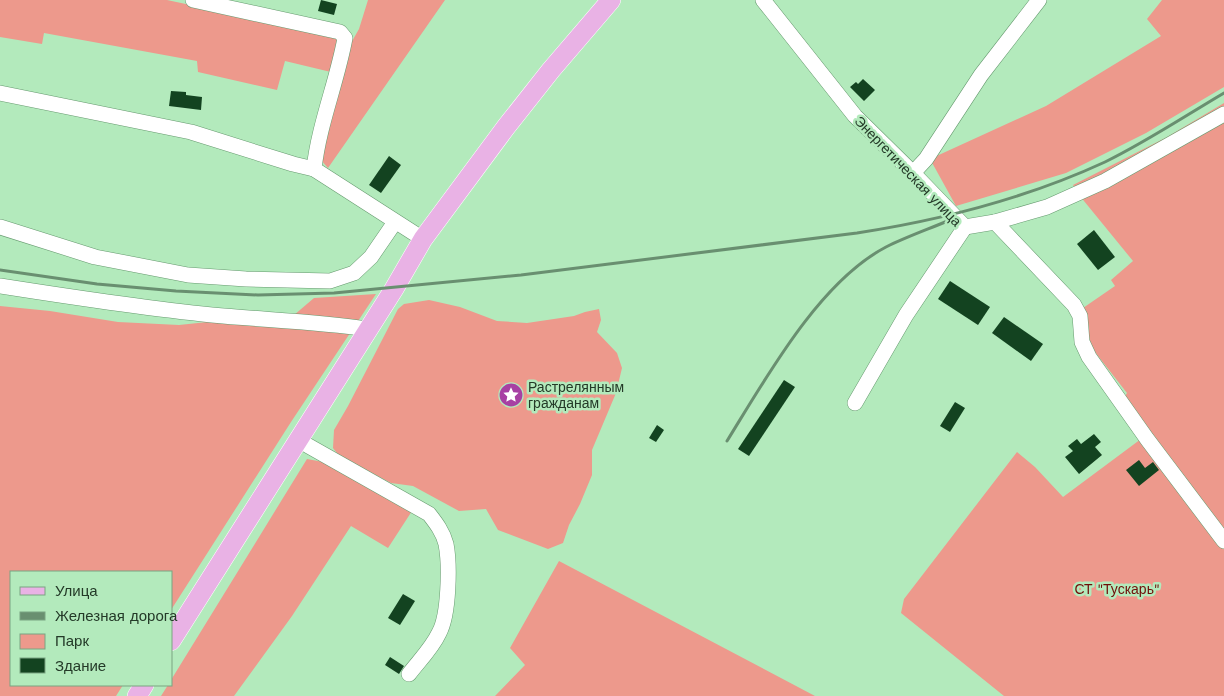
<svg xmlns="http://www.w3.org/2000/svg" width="1224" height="696" font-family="'Work Sans',sans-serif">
<rect width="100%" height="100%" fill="#b3eabc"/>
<g fill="#ed998c">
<path d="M0,0H167L340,37L335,73L285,61L277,90L198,72L197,61L44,33L42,44L0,37Z"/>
<path d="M368,0H445L328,168L321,160L351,43L359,29Z"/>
<path d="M1162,0H1224V87L1146,133L1066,173L956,206L930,159L1046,106L1161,36L1147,19Z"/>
<path d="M1224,103V696H1004L901,613L904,599L1017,452L1035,467L1063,497L1141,439L1118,407L1127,393L1091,347L1083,308L1115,286L1111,280L1133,261L1084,201L1073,185L1167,137Z"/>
<path d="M376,294L291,422L171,610V572H11V685H123L116,696H0V306L50,311L118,322L179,325L217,321L280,327L314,298Z"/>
<path d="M429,300L460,307L497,321L527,323L574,316L585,312L599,309L601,320L597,332L617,353L622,368L616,393L592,450V475L580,504L569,525L563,543L548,549L498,530L486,509L459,511L413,486L391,483L364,469L340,457L333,448L334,430L348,406L398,309L404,304Z"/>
<path d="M307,459L323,462L412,511L388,548L351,526L292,616L234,696H161L168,685H171V680Z"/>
<path d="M559,561L815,696H495L525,665L510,648Z"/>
</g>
<g fill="#134320">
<path d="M321,0L337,4L334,15L318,11Z"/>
<path d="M863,79L875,90L864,101L850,87L856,82L858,84Z"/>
<path d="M171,91L186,92V95L202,97L201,110L169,106Z"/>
<path d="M389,156L401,165L381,193L369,185Z"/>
<path d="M1094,230L1115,257L1098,270L1077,244Z"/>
<path d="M950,281L990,307L978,325L938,299Z"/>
<path d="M1004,317L1043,344L1031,361L992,333Z"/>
<path d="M784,380L795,387L749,456L738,449Z"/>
<path d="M955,402L965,408L950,432L940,426Z"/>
<path d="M657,425L664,430L656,442L649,438Z"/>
<path d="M1094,434L1101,442L1095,447L1102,455L1079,474L1065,457L1073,451L1068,446L1077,439L1081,444Z"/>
<path d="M1139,460L1145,468L1153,462L1159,470L1139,486L1126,470Z"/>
<path d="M403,594L415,601L400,625L388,618Z"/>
<path d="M390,657L404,666L399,674L385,665Z"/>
</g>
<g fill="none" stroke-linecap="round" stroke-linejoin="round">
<defs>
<g id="minor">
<path d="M193,0L340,32L345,38C337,82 319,124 314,169"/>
<path d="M763,0L855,116L913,173L965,227"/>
<path d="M0,93L191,132L293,164L314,169L423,239"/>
<path d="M913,173L926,159L981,75L1039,0"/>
<path d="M995,222L1074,305L1080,316L1082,342L1089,357L1147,439L1224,541"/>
<path d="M0,227L95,257L188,275L246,279L330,281L354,273L371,257L395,222"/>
<path d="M965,227L995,222L1047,207L1105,181L1224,114"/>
<path d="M0,286C70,297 141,308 212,315C264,320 316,321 368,329"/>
<path d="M855,403L906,315L965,227"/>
<path d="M298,440L429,514C436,523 443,532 446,544C450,565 449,615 439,633C432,648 419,661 409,674"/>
</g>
<g id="major">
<path d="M171,641L394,289L423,239L506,127L551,70L611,0"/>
<path d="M137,696L144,685"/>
</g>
</defs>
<use href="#minor" stroke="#669a6f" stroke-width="16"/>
<use href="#major" stroke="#fff" stroke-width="20"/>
<use href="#minor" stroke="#fff" stroke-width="15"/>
<use href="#major" stroke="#e9b2e5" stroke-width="19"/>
<g stroke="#698f70" stroke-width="3">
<path d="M0,270L97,284L176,291L258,295L334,293L521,275L857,233C942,220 1027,198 1105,162C1146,142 1185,116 1224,93"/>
<path d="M727,441C766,378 819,282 886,247C906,237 929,229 950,220"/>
</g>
</g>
<defs>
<symbol id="sight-disc" viewBox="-11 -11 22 22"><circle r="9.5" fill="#a740a3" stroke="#b3eabc"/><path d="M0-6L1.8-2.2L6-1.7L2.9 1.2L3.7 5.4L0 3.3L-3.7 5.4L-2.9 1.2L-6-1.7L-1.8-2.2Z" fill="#fff"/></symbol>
</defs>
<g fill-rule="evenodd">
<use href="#sight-disc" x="497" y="381" width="28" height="28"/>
</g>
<g text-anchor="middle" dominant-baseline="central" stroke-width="5" stroke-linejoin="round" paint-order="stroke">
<g font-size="14" fill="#243a28" stroke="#b3eabc">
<text transform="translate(908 171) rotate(46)">Энергетическая улица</text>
</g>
<g font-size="14" fill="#243a28" stroke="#b3eabc" text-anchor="start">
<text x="528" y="387">Растрелянным<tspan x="528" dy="16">гражданам</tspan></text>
</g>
<g font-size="14" fill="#6f0f09" stroke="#b3eabc">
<text x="1117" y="589">СТ "Тускарь"</text>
</g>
</g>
<rect x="10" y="571" width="162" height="115" fill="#b3eabc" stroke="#7aa481"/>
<rect x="20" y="587" width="25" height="8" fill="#e9b2e5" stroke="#7aa481"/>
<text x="55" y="596" font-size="15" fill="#243a28">Улица</text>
<rect x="20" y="612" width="25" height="8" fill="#698f70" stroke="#7aa481"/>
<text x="55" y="621" font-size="15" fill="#243a28">Железная дорога</text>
<rect x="20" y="634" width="25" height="15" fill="#ed998c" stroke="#7aa481"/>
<text x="55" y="646" font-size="15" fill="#243a28">Парк</text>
<rect x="20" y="658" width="25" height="15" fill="#134320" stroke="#7aa481"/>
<text x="55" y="671" font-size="15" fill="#243a28">Здание</text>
</svg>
